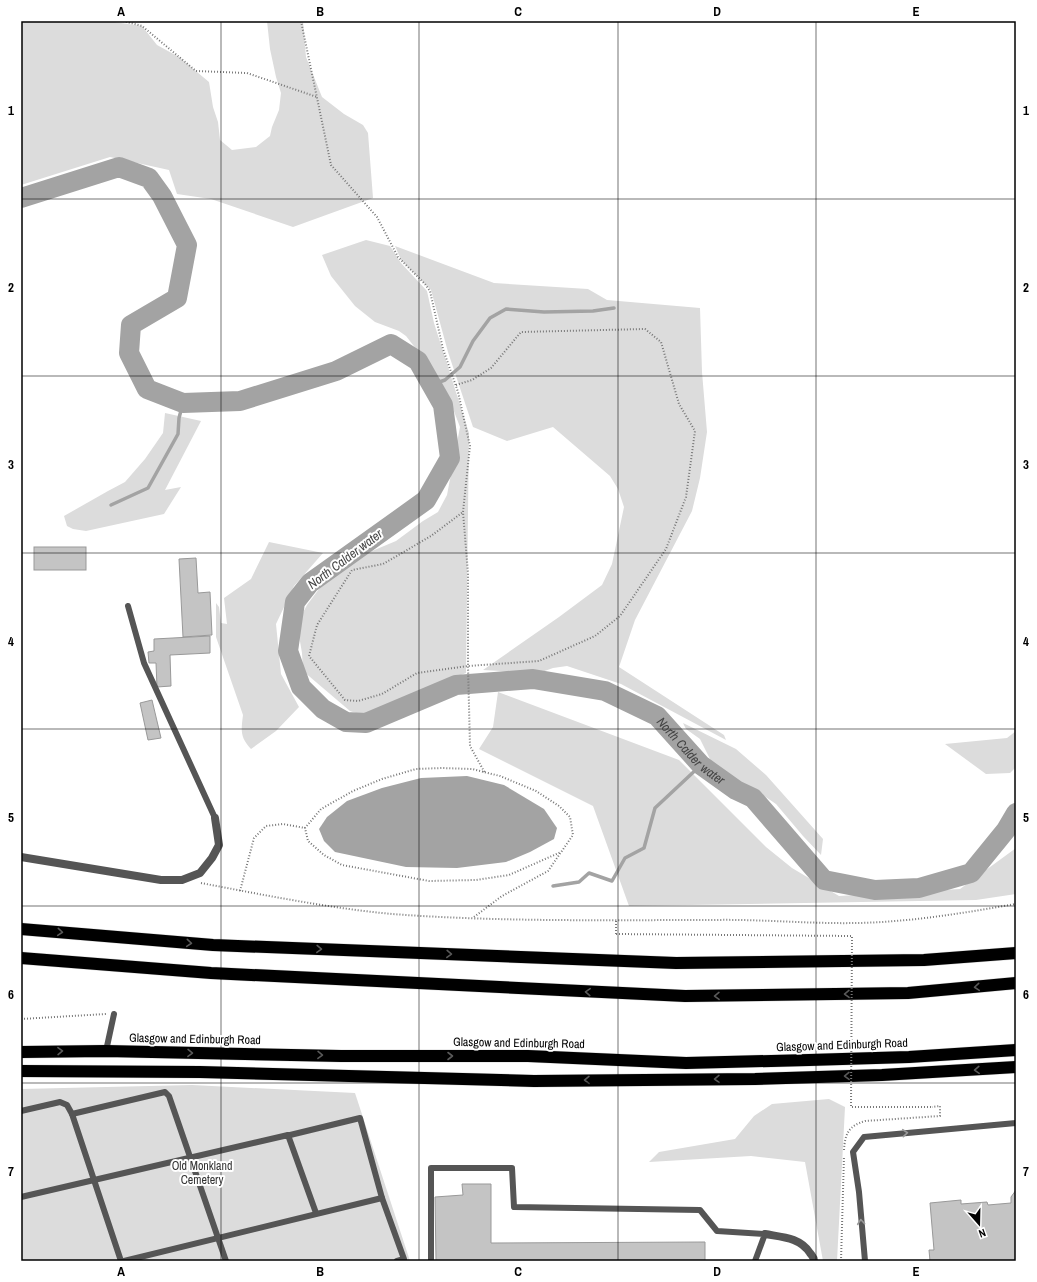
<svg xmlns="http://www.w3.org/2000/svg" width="1037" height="1282" font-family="'Archivo Narrow',sans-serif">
<rect width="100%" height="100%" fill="#fff"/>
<g fill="#dcdcdc">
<path d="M21,21H107L142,26L157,45L179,57L209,82L213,107L218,122L220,140L232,150L256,147L270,136L272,127L279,110L281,93L276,77L270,49L267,21H303L306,57L322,97L344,114L363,125L368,133L373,198L293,227L211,199L177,194L169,170L110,157L21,185Z"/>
<path d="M366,240L390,246L401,263L427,291L434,323L469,433L466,673L379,708L365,716L350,711L303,671L302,653L297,624L307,605L325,581L341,567L372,551L396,541L423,521L438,512L447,495L460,427L450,401L424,359L406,336L399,331L375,322L355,306L331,276L322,255Z"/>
<path d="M395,246L494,283L588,289L607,300L700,308L702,372L707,432L700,478L692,511L635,620L619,667L724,735L726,740L621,684L567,666L553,668L539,673L483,670L559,617L602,585L612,564L624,507L618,489L610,476L553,427L507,441L473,427L448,352L431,290L401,260Z"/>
<path d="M165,413L201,421L165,490L181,487L164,514L86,531L73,529L67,526L64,516L108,491L125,482L145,459L163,433Z"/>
<path d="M269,542L323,553L294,586L276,624L281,674L299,707L276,731L251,749C240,737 241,731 243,715L216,637V603L219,607L221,623L227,624L224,598L251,579Z"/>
<path d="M498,692L679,760L766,847L792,868L839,896L960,889L1016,848V894L976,900L629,906L593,806L479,749L493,727Z"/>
<path d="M683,723L736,749L766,775L823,839L821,855L803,836L776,804L754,789L741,782L729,779L711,761L700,739L686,729Z"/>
<path d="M1016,731V767L1010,773L986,774L945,744L1007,738Z"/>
<path d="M192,1085L355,1093L410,1261H21V1089Z"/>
<path d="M829,1099L845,1107L837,1261H823L805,1162L751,1156L649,1162L659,1152L735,1139L754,1116L772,1104Z"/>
</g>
<path fill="#a3a3a3" d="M467,776L504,785L544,809L557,828L554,839L530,852L506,862L457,868L406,867L335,852L324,841L319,829L327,817L347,801L382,788L421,778Z"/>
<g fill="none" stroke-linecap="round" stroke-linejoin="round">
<g stroke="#a3a3a3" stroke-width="3.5">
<path d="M431,385L445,380L460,367L473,341L490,318L506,309L544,312L593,311L614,308"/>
<path d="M111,505L148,488L178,434L179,418L183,403"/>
<path d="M553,886L579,882L589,873L612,881L625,858L644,848L655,808L701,765"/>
</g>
<path stroke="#a3a3a3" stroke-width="20" id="s1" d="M21,198L119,167L149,178L162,196L187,245L177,298L131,325L129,353L147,389L183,403L240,401L336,371L391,344L418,361L443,405L450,458L426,500L310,583L295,602L288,651L301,687L323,709L346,722L366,723L456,685L533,679L605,691L657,716L701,765L736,790L753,798L824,880L875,890L919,888L971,873L1006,830L1016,813"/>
</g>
<g fill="#c4c4c4" stroke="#999">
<rect x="34" y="547" width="52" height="23"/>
<path d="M196,558L198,593L210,592L212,635L183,637L179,559Z"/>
<path d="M210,636V653L170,655L171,686L157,687L156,663H149L148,652L154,651V639Z"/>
<path d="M152,700L161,738L148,740L140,703Z"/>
<path d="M462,1184H491V1243L705,1242V1261H436L435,1197L463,1195Z"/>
<path d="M1016,1190V1261H930L929,1250H934L930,1203L961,1200V1204L987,1202L988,1205L1011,1203V1197Z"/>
</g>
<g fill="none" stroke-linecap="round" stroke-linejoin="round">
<defs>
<g id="highway">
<path d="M21,929L213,945L676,963L924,960L1016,953"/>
<path d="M21,958L211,973L685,996L908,993L1016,983"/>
<path d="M21,1052L106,1051L341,1056H528L686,1063L809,1060L909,1057L1016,1050"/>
<path d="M21,1071L200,1072L534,1081L755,1079L882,1075L1016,1067"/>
</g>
</defs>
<use href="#highway" stroke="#dbdbdb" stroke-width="13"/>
<g stroke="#777" stroke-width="2" stroke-dasharray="1 2" stroke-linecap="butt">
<path d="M123,21L142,26L196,71L247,73L317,97"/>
<path d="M301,21L331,165L377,217L398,257L425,284L430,291L443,349L458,392L470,446L463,512L468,573V666L470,746L485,773"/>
<path d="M456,385L472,380L491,368L521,332L645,329L661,342L679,404L695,431L686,497L666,549L620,616L595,636L539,661L468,666L417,673L382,694L358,701L345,700L309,656L317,625L352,570L383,564L431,536L463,512"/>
<path d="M201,883C264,895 328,908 392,914C499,922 606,920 713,920C761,919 809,924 857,923C911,922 963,913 1016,904"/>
<path d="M240,891L254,838L266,826L283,824L305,828"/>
<path d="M474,917L502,896L548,871L573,835L570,817L559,806L536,791L500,776L472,769L442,768L416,769L382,779L353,791L321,809L305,828L308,841L324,855L342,865L429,881L476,880L509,875L561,852"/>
<path d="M616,921V934"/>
<path d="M21,1019L106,1014"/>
<path d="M844,1150C845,1133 849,1126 865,1121L940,1116V1106L932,1107"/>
<path d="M841,1261L844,1156"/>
</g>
<g stroke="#555" stroke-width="6">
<path d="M128,606L144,663L215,818"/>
<path d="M106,1051L114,1014"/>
<path d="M21,1111L60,1102L67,1105L72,1114"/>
<path d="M286,1136L360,1118L382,1198L404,1259L397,1261"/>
<path d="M21,1197L288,1135L316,1213"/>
<path d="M121,1261L72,1114L165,1092L169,1096L226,1261"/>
<path d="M124,1261L382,1198"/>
<path d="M431,1261V1168H512L514,1207L700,1210L717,1231L765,1234L755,1261"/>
<path d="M865,1261L859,1192L853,1152L864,1137L1016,1123"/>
</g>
<g stroke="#555" stroke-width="8">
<path d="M21,857L161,880H182L200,873L212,858L219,845L215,818"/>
<path d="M765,1234C781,1237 800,1237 810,1253C812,1256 814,1257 814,1261"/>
</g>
<use href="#highway" stroke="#000" stroke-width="12"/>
<path stroke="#777" stroke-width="2" stroke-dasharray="1 2" stroke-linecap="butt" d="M616,934L852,936L851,1107H932"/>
</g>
<defs><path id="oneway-chevron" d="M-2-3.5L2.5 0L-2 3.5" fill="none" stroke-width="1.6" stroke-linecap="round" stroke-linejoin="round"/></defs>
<g stroke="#595959">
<use href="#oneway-chevron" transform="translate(60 932) rotate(5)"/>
<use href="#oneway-chevron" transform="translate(189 943) rotate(5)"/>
<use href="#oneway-chevron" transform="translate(319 949) rotate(2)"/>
<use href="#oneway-chevron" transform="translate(449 954) rotate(2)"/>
<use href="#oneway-chevron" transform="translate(977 987) rotate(175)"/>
<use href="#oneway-chevron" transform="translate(588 992) rotate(-177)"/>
<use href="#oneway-chevron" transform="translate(847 994) rotate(179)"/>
<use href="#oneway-chevron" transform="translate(717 996) rotate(179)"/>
<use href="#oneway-chevron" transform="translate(60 1051) rotate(-1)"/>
<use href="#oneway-chevron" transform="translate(190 1053) rotate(1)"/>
<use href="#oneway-chevron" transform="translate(320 1055) rotate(1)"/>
<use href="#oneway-chevron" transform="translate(450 1056)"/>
<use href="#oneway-chevron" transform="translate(977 1070) rotate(177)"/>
<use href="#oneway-chevron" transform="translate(847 1076) rotate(179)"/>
<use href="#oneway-chevron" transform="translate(717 1079) rotate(179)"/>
<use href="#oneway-chevron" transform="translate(587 1080) rotate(179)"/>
</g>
<g stroke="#999">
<use href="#oneway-chevron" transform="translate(905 1133) rotate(-5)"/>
<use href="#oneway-chevron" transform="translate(861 1222) rotate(-95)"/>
</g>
<path fill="none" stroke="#000" stroke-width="1" stroke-opacity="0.55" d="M221,21V1261M419,21V1261M618,21V1261M816,21V1261M21,199H1016M21,376H1016M21,553H1016M21,729H1016M21,906H1016M21,1083H1016"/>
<g text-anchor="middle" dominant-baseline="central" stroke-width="4" stroke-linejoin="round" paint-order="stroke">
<g font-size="12" fill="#000" stroke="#fff">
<text transform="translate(195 1039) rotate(1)">Glasgow and Edinburgh Road</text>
<text transform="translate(519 1043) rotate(1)">Glasgow and Edinburgh Road</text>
<text transform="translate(842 1045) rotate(-2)">Glasgow and Edinburgh Road</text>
</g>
<g font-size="12" fill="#333" stroke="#fff">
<text x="202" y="1166">Old Monkland<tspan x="202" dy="14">Cemetery</tspan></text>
</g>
<g font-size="13" font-style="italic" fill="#444" stroke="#fff">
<text transform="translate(345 559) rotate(-37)">North Calder water</text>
<text stroke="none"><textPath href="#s1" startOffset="1516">North Calder water</textPath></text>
</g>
</g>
<rect width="1037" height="1282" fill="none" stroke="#ffffff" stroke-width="44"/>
<g transform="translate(979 1224) rotate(160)" stroke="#ffffff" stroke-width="3" paint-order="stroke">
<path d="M0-3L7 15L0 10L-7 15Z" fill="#000000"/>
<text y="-6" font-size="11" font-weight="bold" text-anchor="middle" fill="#000000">N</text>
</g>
<rect x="22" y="22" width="993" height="1238" fill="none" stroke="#000" stroke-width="1.5"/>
<g font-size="13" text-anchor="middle" font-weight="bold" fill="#000">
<text x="121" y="16">A</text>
<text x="320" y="16">B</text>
<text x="518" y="16">C</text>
<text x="717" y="16">D</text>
<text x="916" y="16">E</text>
<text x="11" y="115">1</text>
<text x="1026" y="115">1</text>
<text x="11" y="292">2</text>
<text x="1026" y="292">2</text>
<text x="11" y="469">3</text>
<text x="1026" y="469">3</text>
<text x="11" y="646">4</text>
<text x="1026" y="646">4</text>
<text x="11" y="822">5</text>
<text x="1026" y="822">5</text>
<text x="11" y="999">6</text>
<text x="1026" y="999">6</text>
<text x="11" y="1176">7</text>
<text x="1026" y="1176">7</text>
<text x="121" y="1276">A</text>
<text x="320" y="1276">B</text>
<text x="518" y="1276">C</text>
<text x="717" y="1276">D</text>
<text x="916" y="1276">E</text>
</g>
</svg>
